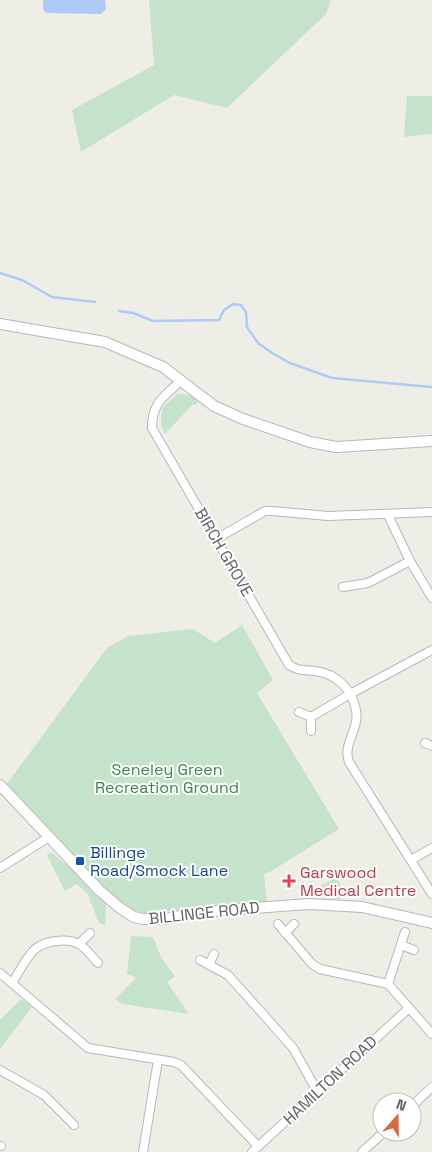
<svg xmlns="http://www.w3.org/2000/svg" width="432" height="1152" font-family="'Space Grotesk',sans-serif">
<rect width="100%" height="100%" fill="#eeeee6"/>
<g fill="#c5e3cb">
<path d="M149,0H331L326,14L227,108L174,95L81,152L72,110L154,65Z"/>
<path d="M407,96H432V134L404,137Z"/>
<path d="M178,394L195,395L199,398L196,405L193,404L165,434L161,425L162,408Z"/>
<path d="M242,625L273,680L257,693L339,829L268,873L264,874L267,902L211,905L148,914L139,913L119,903L6,785L107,648L128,636L193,629L215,643Z"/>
<path d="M51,852L83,879L106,904L105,925L99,923L87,893L77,884L65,891L47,855Z"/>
<path d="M336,877L342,887L341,899L325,898L318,888Z"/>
<path d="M131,936L153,937L161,957L175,977L167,982L189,1014L122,1004L115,999L136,978L131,975L127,974Z"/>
<path d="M21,999L32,1007L0,1049V1020Z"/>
</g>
<path fill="#aecaf7" d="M43,0H105L106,9L101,14L46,13L43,9Z"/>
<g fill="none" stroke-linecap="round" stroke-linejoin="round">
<g stroke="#aecaf7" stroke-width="2.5">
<path d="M0,273L22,280L52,297L95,302"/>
<path d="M119,311L133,313L153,321L219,320L224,310L233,304L241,305L246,312L247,327L258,343L272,353L290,363L332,378L432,387"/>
</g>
<defs>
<g id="street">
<path d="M181,380C165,397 152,401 152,428L289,665C298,671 304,670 315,671C337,674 352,689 356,710C360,729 342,744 349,762L432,894"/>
<path d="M388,515L410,561L432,598"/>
<path d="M216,539L265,511H272L328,516L432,512"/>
<path d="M343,587L368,583L410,561"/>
<path d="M299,712L311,717V731"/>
<path d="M311,717L352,693L432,650"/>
<path d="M425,743L432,746"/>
<path d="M411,860L432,848"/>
<path d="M0,868L49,837"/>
<path d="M278,924L312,964L320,969L388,984L432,1034"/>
<path d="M285,933L294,924"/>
<path d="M79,944L90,933"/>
<path d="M401,945L414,950"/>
<path d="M200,960L228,975L263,1014L293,1048L317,1091"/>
<path d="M209,965L214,954"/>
<path d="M0,973L88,1048L174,1062L181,1065L258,1146"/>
<path d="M12,983C19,973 25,959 34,950C44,941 66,937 79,944C86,948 92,957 98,963"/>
<path d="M388,984L405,932"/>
<path d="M0,1070L44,1095L74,1125"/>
<path d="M412,1106L432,1087"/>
<path d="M0,1146H1"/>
<path d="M143,1152L158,1060"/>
<path d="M252,1152L409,1008"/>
<path d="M362,1152L384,1132"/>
</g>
<g id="secondary">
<path d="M0,324L105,342L163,367L214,406L243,419L310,442L336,447L432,441"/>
<path d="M0,785L100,891L120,908L134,917L143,919H164L201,912L309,904L362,907L432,923"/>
</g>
</defs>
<use href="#street" stroke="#b6b7bb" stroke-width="10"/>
<use href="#secondary" stroke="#b5b7bc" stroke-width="12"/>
<use href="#street" stroke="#fff" stroke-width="8"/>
<use href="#secondary" stroke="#fff" stroke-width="10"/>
</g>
<rect fill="#1a4fb4" stroke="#fff" stroke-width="2" x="75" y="856" width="10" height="10" rx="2.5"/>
<path fill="#e0444e" stroke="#fff" stroke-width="2" d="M286.5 873.5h5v5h5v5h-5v5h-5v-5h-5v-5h5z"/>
<g text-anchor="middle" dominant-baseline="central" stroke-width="4" stroke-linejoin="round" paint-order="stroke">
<g font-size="16" fill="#5e6065" stroke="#fff">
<text transform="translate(224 552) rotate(60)">BIRCH GROVE</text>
<text transform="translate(204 913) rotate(-6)">BILLINGE ROAD</text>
<text transform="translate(330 1080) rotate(-43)">HAMILTON ROAD</text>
</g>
<g font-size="16" fill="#3e834e" stroke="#fff">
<text x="167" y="769">Seneley Green<tspan x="167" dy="18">Recreation Ground</tspan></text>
</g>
<g font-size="16" fill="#164399" stroke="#fff" text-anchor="start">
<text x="90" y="852">Billinge<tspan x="90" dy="18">Road/Smock Lane</tspan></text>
</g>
<g font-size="16" fill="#be3a42" stroke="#fff" text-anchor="start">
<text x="300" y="872">Garswood<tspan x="300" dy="18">Medical Centre</tspan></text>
</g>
</g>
<g transform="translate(397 1117) rotate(20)"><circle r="24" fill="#ffffff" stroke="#bfbfc1"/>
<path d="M0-4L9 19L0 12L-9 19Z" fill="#d96941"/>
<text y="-8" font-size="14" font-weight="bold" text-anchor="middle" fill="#5e6065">N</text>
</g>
</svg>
